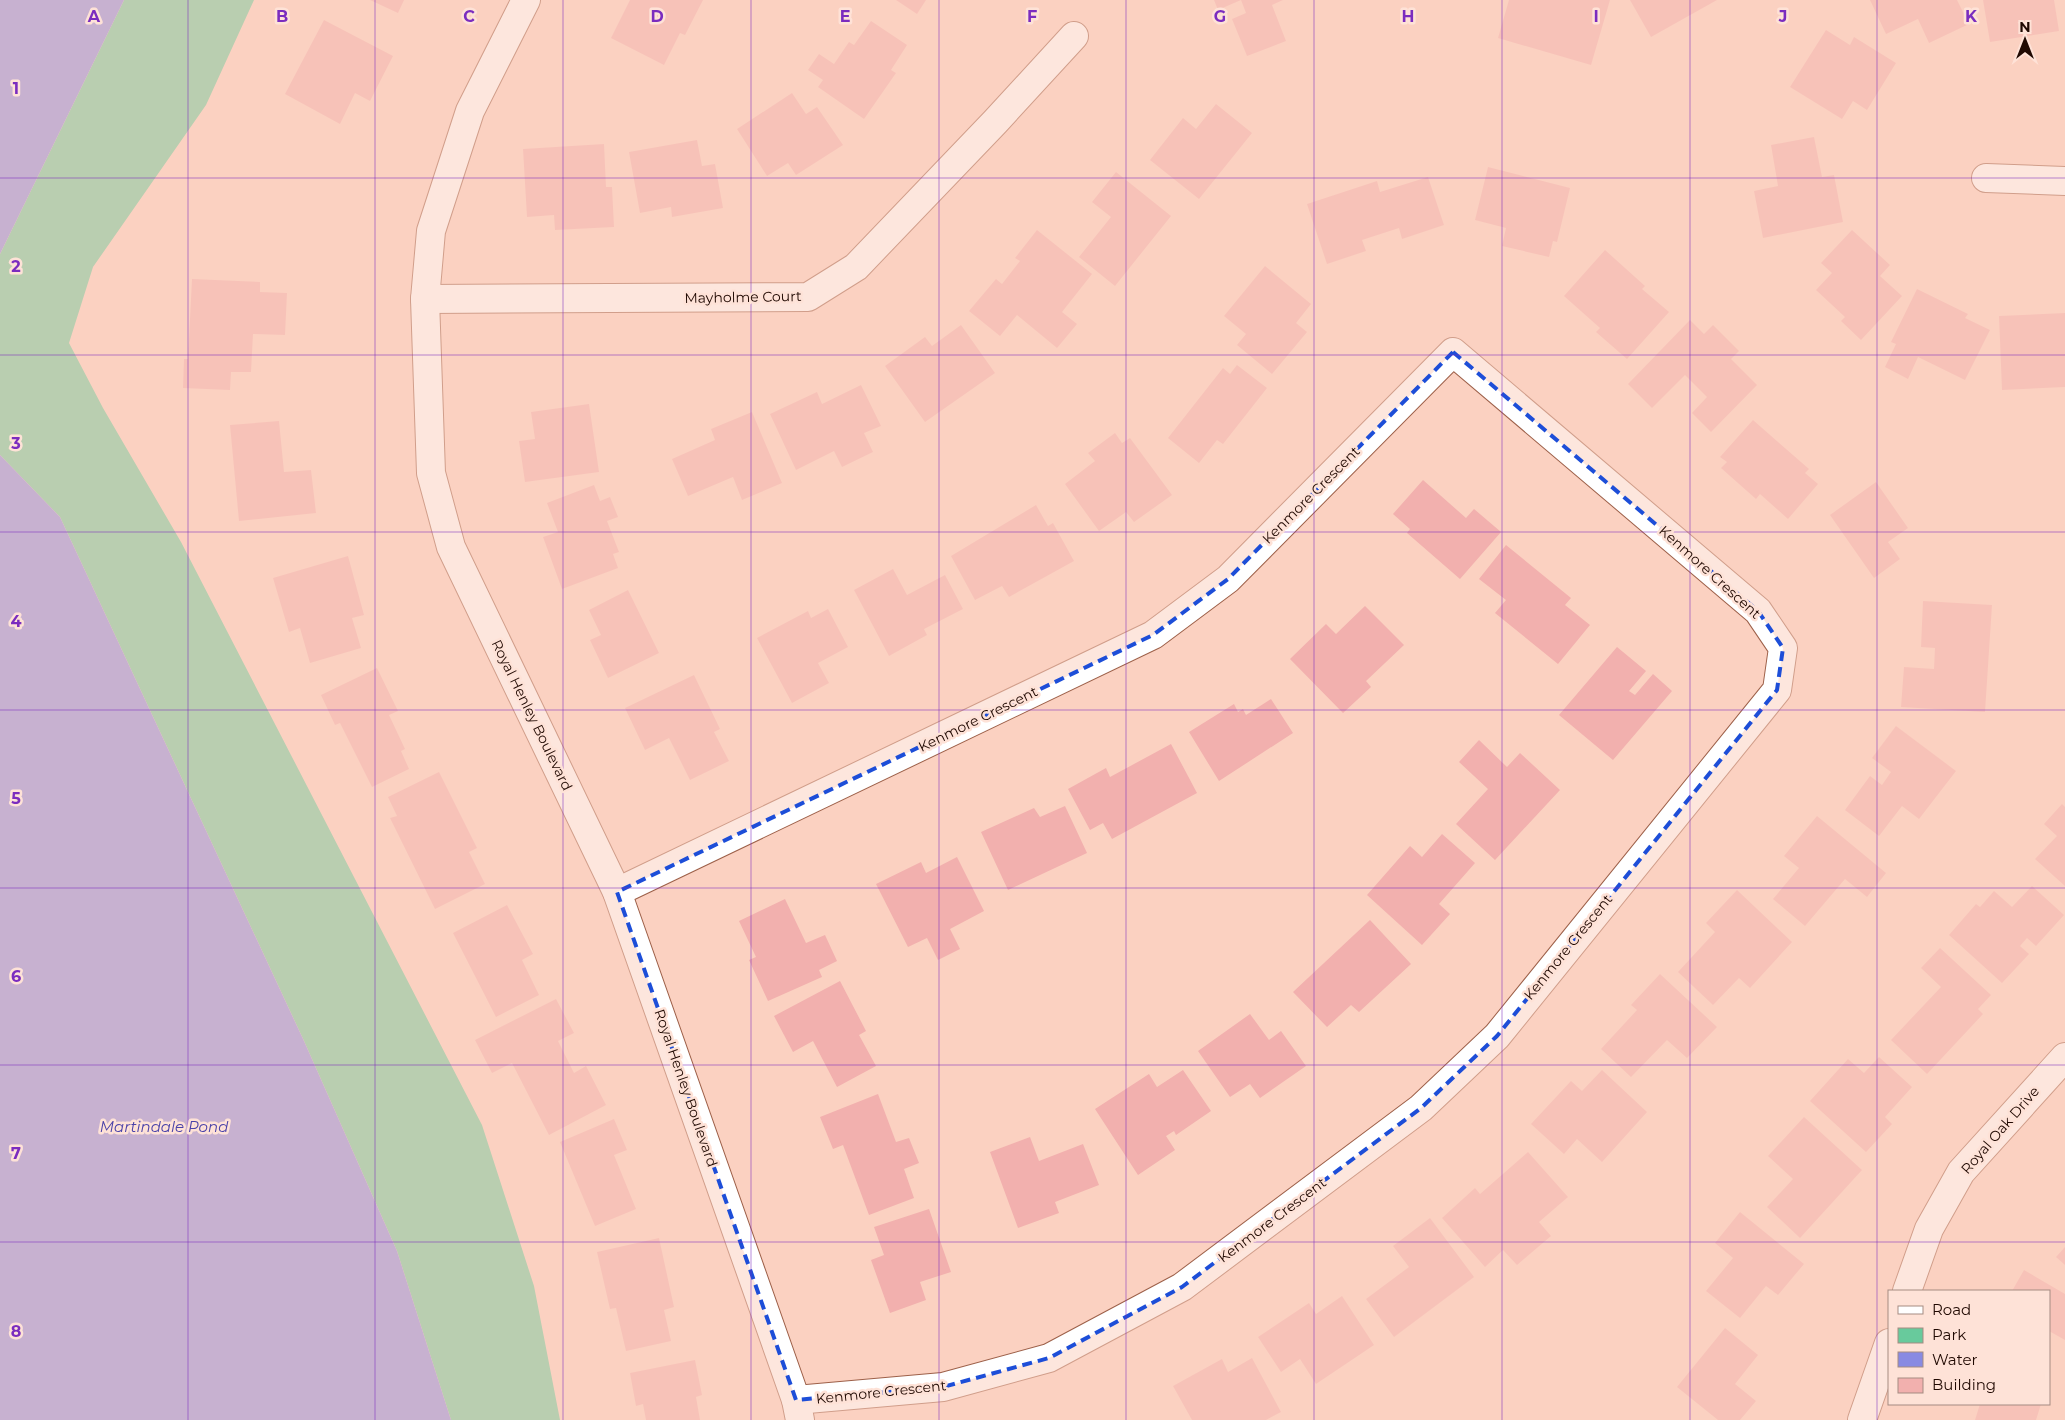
<svg xmlns="http://www.w3.org/2000/svg" width="2065" height="1420" font-family="Montserrat,sans-serif">
<rect width="100%" height="100%" fill="#fbd1c1"/>
<path fill="#68ca9c" d="M124,0H254L206,105L93,267L69,343L103,408L181,542L482,1125L534,1286L560,1420H451L397,1251L304,1041L60,517L0,455V254Z"/>
<g fill="#888ae2">
<path d="M0,0H124L0,254Z"/>
<path d="M0,455L60,517L304,1041L397,1251L451,1420H0Z"/>
</g>
<g fill="#f2b0ae">
<path d="M370,0H404L398,13Z"/>
<path d="M630,0H703L685,35L680,33L664,65L611,38Z"/>
<path d="M896,0H926L917,14Z"/>
<path d="M1214,0H1283L1272,5L1286,41L1247,56L1232,19L1246,13L1241,0L1218,10Z"/>
<path d="M1509,0H1610L1591,65L1498,38Z"/>
<path d="M1630,0H1717L1651,37Z"/>
<path d="M1870,0H1957L1969,24L1929,43L1918,19L1886,34Z"/>
<path d="M1983,0H2054L2059,31L1990,42Z"/>
<path d="M324,20L393,56L370,101L355,93L340,124L285,94Z"/>
<path d="M871,21L907,45L891,70L896,73L864,119L818,87L823,80L808,70L819,54L834,64L849,42L854,45Z"/>
<path d="M1826,30L1850,45L1854,37L1896,63L1867,110L1853,101L1842,119L1790,87Z"/>
<path d="M792,93L806,114L817,107L843,145L796,175L788,163L767,176L737,129Z"/>
<path d="M1216,104L1252,133L1199,199L1150,160L1183,118L1196,129Z"/>
<path d="M1814,137L1822,177L1834,175L1843,222L1763,238L1754,191L1778,186L1771,145Z"/>
<path d="M697,140L702,166L715,164L723,208L672,217L671,207L640,213L629,152Z"/>
<path d="M604,144L606,187H612L614,227L555,230L554,215L527,217L523,149Z"/>
<path d="M1488,167L1570,188L1557,242L1553,241L1549,257L1502,246L1506,228L1475,220Z"/>
<path d="M1116,172L1171,216L1115,286L1079,257L1111,217L1092,202Z"/>
<path d="M1428,177L1444,225L1402,239L1399,228L1362,240L1366,251L1327,264L1307,204L1377,181L1380,192Z"/>
<path d="M1037,230L1092,274L1062,312L1077,324L1057,348L1017,315L1000,336L969,311L996,279L1002,284L1020,261L1015,258Z"/>
<path d="M1852,230L1890,265L1880,276L1902,296L1861,340L1841,321L1845,317L1816,290L1832,273L1821,263Z"/>
<path d="M1605,250L1645,286L1642,289L1669,312L1627,359L1596,332L1600,328L1564,296Z"/>
<path d="M1265,266L1311,304L1296,323L1307,332L1272,374L1237,345L1246,334L1224,316Z"/>
<path d="M192,279L260,282V292L287,293L285,335L253,334L251,372H231L230,390L183,388L184,359H188Z"/>
<path d="M1917,289L1968,314L1965,318L1990,330L1965,380L1918,357L1908,379L1885,367L1896,344L1891,342Z"/>
<path d="M2065,313V387L2002,390L1999,316Z"/>
<path d="M1690,320L1704,334L1713,325L1739,351L1731,359L1757,385L1711,432L1692,413L1707,397L1685,375L1652,408L1628,384Z"/>
<path d="M961,325L995,373L925,422L885,366L925,337L932,346Z"/>
<path d="M1237,365L1267,388L1223,444L1217,440L1199,463L1168,438L1223,368L1230,374Z"/>
<path d="M861,385L881,426L864,433L873,452L842,467L834,451L796,470L770,414L817,392L822,404Z"/>
<path d="M589,404L599,472L525,482L519,441L535,439L531,412Z"/>
<path d="M752,412L782,483L742,500L733,477L688,496L672,459L715,440L711,429Z"/>
<path d="M1753,420L1809,469L1805,473L1818,484L1788,519L1760,494L1756,499L1721,468L1727,462L1720,457Z"/>
<path d="M279,421L284,472L311,470L316,513L239,521L230,425Z"/>
<path d="M1115,433L1122,443L1130,438L1172,495L1134,522L1126,512L1099,531L1065,484L1095,461L1088,453Z"/>
<path d="M1423,480L1466,518L1474,509L1501,532L1460,579L1407,533L1410,529L1393,514Z"/>
<path d="M1876,482L1908,528L1888,542L1900,559L1874,578L1830,515Z"/>
<path d="M594,485L600,501L610,497L618,517L607,521L619,552L613,554L618,568L562,589L543,537L558,532L547,503Z"/>
<path d="M1036,505L1048,526L1053,523L1074,561L1009,597L1002,586L975,600L951,556Z"/>
<path d="M1506,545L1571,598L1565,605L1590,625L1558,664L1495,613L1506,600L1479,579Z"/>
<path d="M348,556L364,615L352,618L361,648L310,663L300,628L289,632L273,578Z"/>
<path d="M893,569L907,595L945,575L963,609L924,629L927,635L889,656L854,590Z"/>
<path d="M628,590L659,653L608,678L590,640L601,635L589,610Z"/>
<path d="M1923,601L1992,605L1985,712L1901,707L1904,667L1934,669L1935,648L1921,647Z"/>
<path d="M1365,606L1404,645L1366,681L1371,687L1343,713L1290,659L1326,624L1336,634Z"/>
<path d="M828,609L848,647L818,663L829,683L792,703L757,638L808,611L811,618Z"/>
<path d="M1617,647L1646,671L1629,691L1635,695L1653,674L1672,691L1613,760L1559,715Z"/>
<path d="M377,668L398,711L389,715L405,749L401,751L409,769L372,787L340,723L335,725L321,695Z"/>
<path d="M694,675L720,729L714,732L729,761L690,780L669,738L645,750L625,708Z"/>
<path d="M1271,699L1293,733L1219,781L1189,732L1234,704L1238,712L1243,709L1246,715Z"/>
<path d="M1896,726L1956,771L1919,819L1902,806L1879,836L1845,810L1870,776L1882,785L1891,772L1872,758Z"/>
<path d="M1479,740L1507,767L1520,753L1560,790L1495,860L1456,824L1488,789L1459,762Z"/>
<path d="M1171,744L1197,793L1112,839L1103,823L1090,830L1068,789L1106,768L1110,777Z"/>
<path d="M439,772L477,848L469,852L485,884L435,909L390,818L397,816L388,797Z"/>
<path d="M2062,804L2065,807V886L2035,859L2057,836L2044,824Z"/>
<path d="M1065,806L1087,853L1008,890L981,832L1034,808L1040,817Z"/>
<path d="M1817,816L1886,873L1867,897L1845,879L1805,926L1773,899L1799,868L1784,856Z"/>
<path d="M1442,834L1475,863L1439,904L1450,914L1422,945L1367,895L1410,846L1422,857Z"/>
<path d="M957,857L984,911L950,929L960,949L938,960L927,938L908,947L876,884L921,862L926,873Z"/>
<path d="M2032,886L2064,915L2036,946L2027,938L2020,946L2029,954L2002,983L1949,935L1976,904L1980,907L1994,891L2012,907Z"/>
<path d="M1737,890L1792,942L1750,988L1739,978L1713,1005L1678,972L1715,932L1706,923Z"/>
<path d="M785,899L806,943L825,935L837,961L819,970L822,977L768,1001L749,960L756,957L739,921Z"/>
<path d="M507,905L533,954L522,960L539,995L496,1017L453,933Z"/>
<path d="M1370,920L1411,964L1359,1012L1351,1005L1327,1027L1293,992Z"/>
<path d="M1940,948L1991,995L1978,1009L1983,1014L1927,1074L1891,1040L1941,987L1921,968Z"/>
<path d="M1660,974L1717,1027L1687,1058L1667,1040L1631,1077L1601,1049L1637,1010L1631,1005Z"/>
<path d="M840,981L866,1031L859,1035L876,1066L837,1087L813,1041L793,1052L774,1016Z"/>
<path d="M556,999L574,1033L558,1041L574,1073L586,1066L606,1105L549,1135L512,1063L492,1073L475,1040Z"/>
<path d="M1250,1014L1269,1040L1281,1031L1306,1066L1260,1098L1250,1084L1230,1097L1198,1051Z"/>
<path d="M1879,1057L1912,1087L1885,1117L1892,1124L1866,1152L1810,1101L1848,1059L1864,1073Z"/>
<path d="M1183,1070L1211,1111L1176,1135L1174,1131L1166,1136L1175,1150L1138,1175L1095,1109L1149,1074L1157,1087Z"/>
<path d="M1602,1070L1647,1112L1602,1162L1577,1139L1564,1154L1531,1124L1571,1081L1582,1091Z"/>
<path d="M878,1094L896,1142L909,1138L919,1163L904,1169L914,1198L869,1215L843,1145L833,1149L820,1117Z"/>
<path d="M1804,1117L1862,1170L1800,1238L1767,1207L1793,1179L1768,1156Z"/>
<path d="M614,1119L627,1150L614,1155L636,1209L595,1226L560,1142Z"/>
<path d="M1030,1137L1039,1161L1083,1144L1099,1185L1055,1202L1059,1213L1018,1228L990,1152Z"/>
<path d="M1528,1152L1568,1197L1539,1222L1551,1236L1517,1265L1503,1250L1485,1267L1442,1218L1475,1188L1480,1194Z"/>
<path d="M929,1209L951,1272L920,1282L926,1300L890,1313L871,1260L884,1255L874,1227Z"/>
<path d="M1740,1212L1804,1264L1778,1295L1766,1286L1740,1318L1706,1291L1733,1258L1715,1243Z"/>
<path d="M1430,1218L1474,1277L1394,1337L1366,1299L1409,1267L1393,1246Z"/>
<path d="M659,1238L674,1307L664,1310L671,1341L626,1351L616,1308L610,1309L597,1252Z"/>
<path d="M2065,1247V1265L2056,1257Z"/>
<path d="M2024,1270L2065,1294V1340L2049,1331V1291H2012Z"/>
<path d="M1342,1296L1374,1345L1316,1384L1300,1359L1281,1372L1258,1337L1309,1303L1316,1314Z"/>
<path d="M1725,1328L1758,1355L1735,1384L1756,1401L1740,1420H1718L1677,1387Z"/>
<path d="M1252,1358L1281,1412L1266,1420H1192L1173,1386L1222,1359L1228,1372Z"/>
<path d="M695,1360L702,1395L696,1397L700,1420H646L643,1404L636,1406L630,1373Z"/>
<path d="M1980,1404H2041L2036,1420H1975Z"/>
</g>
<g fill="none" stroke-linecap="round" stroke-linejoin="round">
<defs>
<g id="street">
<path d="M526,0L470,111L431,231L425,299L431,473L451,547L617,892L796,1400L800,1420"/>
<path d="M1986,178L2065,181"/>
<path d="M425,299L808,297L856,267L995,122L1074,36"/>
<path d="M617,892L1153,635L1228,579L1453,352L1758,611L1783,648L1777,690L1497,1036L1421,1108L1182,1287L1049,1358L943,1387L796,1400"/>
<path d="M1907,1291L1929,1229L1961,1172L2065,1057"/>
<path d="M1862,1420L1889,1343"/>
</g>
</defs>
<use href="#street" stroke="#9d6049" stroke-width="30"/>
<use href="#street" stroke="#fff" stroke-width="28"/>
</g>
<path d="M0 0H2065V1420H0ZM1453,352L1758,611L1783,648L1777,690L1497,1036L1421,1108L1182,1287L1049,1358L943,1387L796,1400L617,892L1153,635L1228,579Z" fill="#fbd1c1" fill-opacity=".55" fill-rule="evenodd"/>
<path fill="none" stroke="#1d4ed8" stroke-width="4" stroke-dasharray="10 6" stroke-linejoin="round" d="M1453,352L1758,611L1783,648L1777,690L1497,1036L1421,1108L1182,1287L1049,1358L943,1387L796,1400L617,892L1153,635L1228,579Z"/>
<path fill="none" stroke="#7b2cbf" stroke-width="1" stroke-opacity="0.55" d="M188,0V1420M375,0V1420M563,0V1420M751,0V1420M939,0V1420M1126,0V1420M1314,0V1420M1502,0V1420M1690,0V1420M1877,0V1420M0,178H2065M0,355H2065M0,532H2065M0,710H2065M0,888H2065M0,1065H2065M0,1242H2065"/>
<g text-anchor="middle" dominant-baseline="central" stroke-width="5" stroke-linejoin="round" paint-order="stroke">
<g font-size="14" fill="#200902" stroke="#fee2d7">
<text transform="translate(743 297) rotate(-1)">Mayholme Court</text>
<text transform="translate(1311 495) rotate(-45)">Kenmore Crescent</text>
<text transform="translate(1710 572) rotate(42)">Kenmore Crescent</text>
<text transform="translate(532 715) rotate(64)">Royal Henley Boulevard</text>
<text transform="translate(978 719) rotate(-26)">Kenmore Crescent</text>
<text transform="translate(1568 947) rotate(-51)">Kenmore Crescent</text>
<text transform="translate(686 1088) rotate(71)">Royal Henley Boulevard</text>
<text transform="translate(2000 1130) rotate(-49)">Royal Oak Drive</text>
<text transform="translate(1272 1220) rotate(-37)">Kenmore Crescent</text>
<text transform="translate(881 1392) rotate(-6)">Kenmore Crescent</text>
</g>
<g font-size="15" font-style="italic" fill="#4a42a9" stroke="#fee2d7">
<text x="164" y="1126">Martindale Pond</text>
</g>
</g>
<g font-size="16" text-anchor="middle" font-weight="bold" fill="#7b2cbf" stroke="#fee2d7" stroke-width="5" stroke-linejoin="round" paint-order="stroke">
<text x="94" y="22">A</text>
<text x="282" y="22">B</text>
<text x="469" y="22">C</text>
<text x="657" y="22">D</text>
<text x="845" y="22">E</text>
<text x="1032" y="22">F</text>
<text x="1220" y="22">G</text>
<text x="1408" y="22">H</text>
<text x="1596" y="22">I</text>
<text x="1783" y="22">J</text>
<text x="1971" y="22">K</text>
<text x="16" y="94">1</text>
<text x="16" y="272">2</text>
<text x="16" y="449">3</text>
<text x="16" y="627">4</text>
<text x="16" y="804">5</text>
<text x="16" y="982">6</text>
<text x="16" y="1159">7</text>
<text x="16" y="1337">8</text>
</g>
<rect x="1888" y="1290" width="162" height="115" fill="#fee2d7" stroke="#a58b82"/>
<rect x="1898" y="1306" width="25" height="8" fill="#ffffff" stroke="#a58b82"/>
<text x="1932" y="1315" font-size="15" fill="#200902">Road</text>
<rect x="1898" y="1328" width="25" height="15" fill="#68ca9c" stroke="#a58b82"/>
<text x="1932" y="1340" font-size="15" fill="#200902">Park</text>
<rect x="1898" y="1352" width="25" height="15" fill="#888ae2" stroke="#a58b82"/>
<text x="1932" y="1365" font-size="15" fill="#200902">Water</text>
<rect x="1898" y="1378" width="25" height="15" fill="#f2b0ae" stroke="#a58b82"/>
<text x="1932" y="1390" font-size="15" fill="#200902">Building</text>
<g transform="translate(2025 40)" stroke="#fee2d7" stroke-width="4" paint-order="stroke">
<path d="M0-4L9 19L0 12L-9 19Z" fill="#200902"/>
<text y="-8" font-size="14" font-weight="bold" text-anchor="middle" fill="#200902">N</text>
</g>
</svg>
